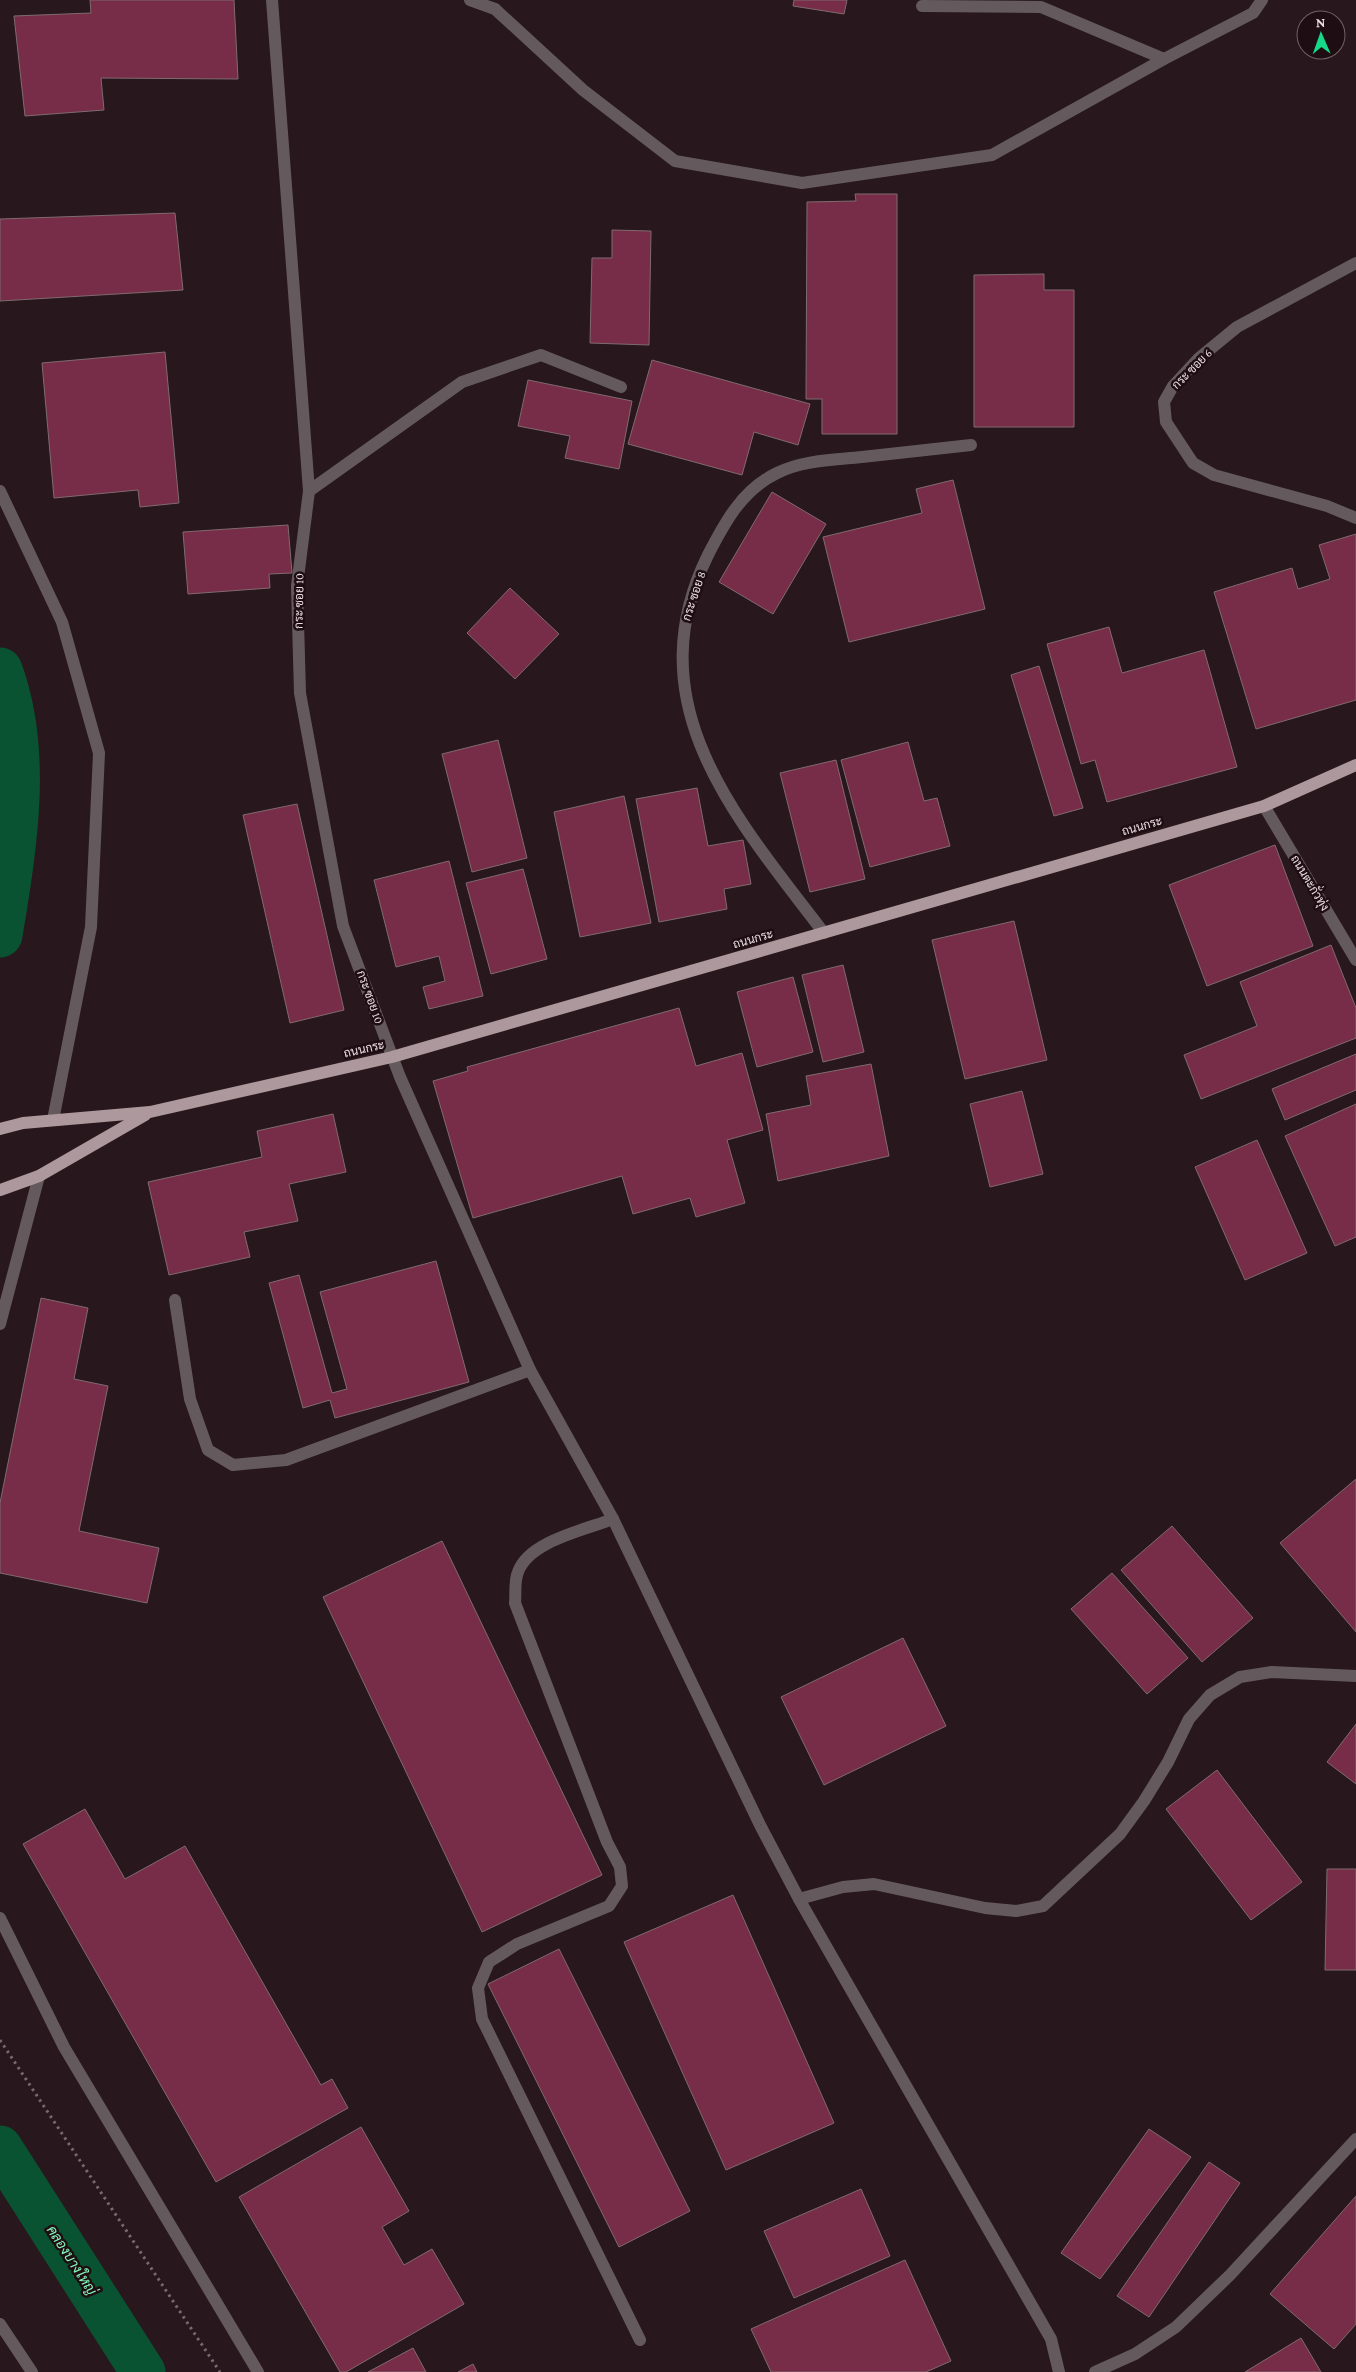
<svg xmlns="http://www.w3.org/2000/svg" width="1356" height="2372" font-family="'Crimson Pro',Sarabun,serif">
<rect width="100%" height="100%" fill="#28171c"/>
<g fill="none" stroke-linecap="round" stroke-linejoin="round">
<g stroke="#0a5332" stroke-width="45">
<path d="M0,670C31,754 14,849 0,935"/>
<path d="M0,2148L143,2372"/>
</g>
</g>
<g fill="#772d47" stroke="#806a70">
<path d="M90,0H234L238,79L101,78L104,110L25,116L14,16L91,13Z"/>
<path d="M794,0H847L844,14L793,6Z"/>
<path d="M855,194H897V434H822V399H806L807,202L856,201Z"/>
<path d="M175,213L183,290L0,301V219Z"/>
<path d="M612,230L651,231L649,345L590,343L592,258H612Z"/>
<path d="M1044,274V290H1074V427H974V275Z"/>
<path d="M165,352L179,503L140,507L138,490L54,498L42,363Z"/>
<path d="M652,360L810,404L798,445L754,432L742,475L628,444Z"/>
<path d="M528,380L632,401L619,469L565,458L570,436L518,426Z"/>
<path d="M953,480L985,609L849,642L823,537L922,513L916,489Z"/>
<path d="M772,492L826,524L773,614L719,582Z"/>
<path d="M288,525L292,573L269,574L270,588L188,594L183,532Z"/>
<path d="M1356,534V700L1256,729L1214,592L1292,568L1298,589L1330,579L1319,545Z"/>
<path d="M510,588L559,634L515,679L467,633Z"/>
<path d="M1109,627L1122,673L1204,650L1237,767L1107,802L1095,760L1081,764L1047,644Z"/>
<path d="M1039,666L1083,808L1054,816L1011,675Z"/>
<path d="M498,740L527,858L472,872L442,754Z"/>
<path d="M908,742L924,801L937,798L950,846L870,867L841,760Z"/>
<path d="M836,760L865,879L810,892L780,773Z"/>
<path d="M697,788L708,846L743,840L751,884L724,889L727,909L659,922L636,799Z"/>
<path d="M624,796L651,923L580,937L554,812Z"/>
<path d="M297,804L344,1010L290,1023L243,815Z"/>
<path d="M1275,845L1313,946L1207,986L1169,885Z"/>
<path d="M449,861L483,996L429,1009L423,987L445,981L439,956L396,967L374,880Z"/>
<path d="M523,869L547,959L491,974L466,883Z"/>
<path d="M1014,921L1047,1060L965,1079L932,940Z"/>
<path d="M1331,945L1356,1008V1038L1201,1099L1184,1055L1257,1026L1240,982Z"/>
<path d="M843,965L864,1052L823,1062L802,975Z"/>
<path d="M793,977L813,1052L757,1067L737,992Z"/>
<path d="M679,1008L696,1066L742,1053L763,1130L727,1140L745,1203L696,1217L690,1198L633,1214L622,1176L473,1218L433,1081L468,1071L467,1067Z"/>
<path d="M1356,1054V1090L1285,1120L1272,1089Z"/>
<path d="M871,1064L889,1156L778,1181L766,1114L811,1105L806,1076Z"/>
<path d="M1022,1091L1043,1174L990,1187L970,1104Z"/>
<path d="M1356,1104V1237L1335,1246L1285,1136Z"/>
<path d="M333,1114L346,1172L289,1184L298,1221L244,1232L250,1257L169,1275L148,1182L262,1157L257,1131Z"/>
<path d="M1257,1140L1307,1253L1245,1280L1195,1167Z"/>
<path d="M436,1261L469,1382L335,1418L330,1400L303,1408L269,1283L299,1275L332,1393L347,1389L320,1292Z"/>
<path d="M41,1298L88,1308L74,1379L108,1386L79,1531L159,1548L147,1603L0,1573V1503Z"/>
<path d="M1356,1479V1632L1280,1543Z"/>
<path d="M1172,1526L1253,1618L1202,1662L1121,1570Z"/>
<path d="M442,1541L602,1875L482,1932L323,1597Z"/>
<path d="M1112,1573L1188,1658L1147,1694L1071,1609Z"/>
<path d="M903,1638L946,1726L824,1785L781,1697Z"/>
<path d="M1356,1724V1784L1327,1762Z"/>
<path d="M1217,1770L1302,1882L1251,1920L1166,1809Z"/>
<path d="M85,1809L125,1879L185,1846L321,2085L332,2079L348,2108L216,2182L23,1844Z"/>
<path d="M1327,1869H1356V1970H1325Z"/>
<path d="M733,1895L834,2123L726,2170L624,1942Z"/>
<path d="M559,1949L690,2211L619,2247L488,1984Z"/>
<path d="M361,2127L409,2211L382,2227L404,2265L432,2249L464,2304L346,2372H340L239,2197Z"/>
<path d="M1149,2129L1191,2157L1100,2279L1061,2253Z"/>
<path d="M1209,2162L1240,2183L1149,2317L1117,2296Z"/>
<path d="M861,2189L890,2256L794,2298L764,2231Z"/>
<path d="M1356,2196V2324L1334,2349L1270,2294Z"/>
<path d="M905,2260L951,2361L926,2372H771L751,2329Z"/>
<path d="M1301,2338L1321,2372H1245Z"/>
<path d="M413,2348L426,2372H368Z"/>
<path d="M473,2364L477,2372H458Z"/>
</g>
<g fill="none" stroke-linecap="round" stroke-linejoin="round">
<path stroke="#78696d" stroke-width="3" stroke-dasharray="2.5 4" stroke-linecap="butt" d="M0,2040L220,2372"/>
<g stroke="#645a5d" stroke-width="12">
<path d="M272,0L309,491"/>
<path d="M470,0L495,9L583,90L675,161L802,183L992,155L1164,59L1253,13L1262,0"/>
<path d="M922,6L1041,7L1164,59"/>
<path d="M1356,263L1237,327L1198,359L1173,386L1164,402L1166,422L1193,463L1214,475L1327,506L1356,518"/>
<path d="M621,387L541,355L462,382L309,491L297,586L300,693L343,926L400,1077L530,1370L613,1519L760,1825L799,1899L1051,2339L1059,2372"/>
<path d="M0,491L62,622L99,753L91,927L53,1120"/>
<path d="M1264,806L1356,960"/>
<path d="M824,933C737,819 634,705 708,555C725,522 742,490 777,473C803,460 834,460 862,457C898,453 934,449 971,445"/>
<path d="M175,1300L190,1399L208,1450L233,1465L286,1460L530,1370"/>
<path d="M0,1324L39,1176"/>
<path d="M613,1519C585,1530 529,1541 518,1572C514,1581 516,1594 515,1603L607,1842L620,1867L622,1886L609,1906L517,1944L489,1962L478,1988L482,2019L640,2340"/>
<path d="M799,1899L843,1887L874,1884L985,1908L1016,1911L1043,1906L1120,1834L1144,1801L1168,1762L1189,1719L1210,1695L1240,1677L1272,1672L1356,1676"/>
<path d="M0,1918L64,2047L258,2372"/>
<path d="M0,2324L32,2372"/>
<path d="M1095,2372L1135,2354L1176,2327L1230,2275L1356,2139"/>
</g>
<g stroke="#ac989d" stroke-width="12">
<path d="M0,1129L23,1123L150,1112L392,1057L1264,806L1356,765"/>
<path d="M0,1190L39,1176L145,1115"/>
</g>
</g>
<g text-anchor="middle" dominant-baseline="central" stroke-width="5" stroke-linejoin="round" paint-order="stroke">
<g font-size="12" fill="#eadee1" stroke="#1e0e13">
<text transform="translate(1192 369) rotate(-45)">กระ ซอย 6</text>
<text transform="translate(694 596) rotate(-72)">กระ ซอย 8</text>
<text transform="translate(299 601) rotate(-89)">กระ ซอย 10</text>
<text transform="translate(1142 826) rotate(-16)">ถนนกระ</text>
<text transform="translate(1310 883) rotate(59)">ถนนตะกั่วทุ่ง</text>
<text transform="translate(753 939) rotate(-16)">ถนนกระ</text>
<text transform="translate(370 997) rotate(70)">กระ ซอย 10</text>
<text transform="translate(364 1049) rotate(-13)">ถนนกระ</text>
</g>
<g font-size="14" font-style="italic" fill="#86f9ba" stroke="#1e0e13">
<text transform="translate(72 2260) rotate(57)">คลองบางใหญ่</text>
</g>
</g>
<g transform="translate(1321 35) rotate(358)"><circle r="24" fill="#1e0e13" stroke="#706165"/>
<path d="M0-4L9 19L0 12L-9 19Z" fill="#15d989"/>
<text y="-8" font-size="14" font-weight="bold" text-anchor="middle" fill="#eadee1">N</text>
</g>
</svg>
